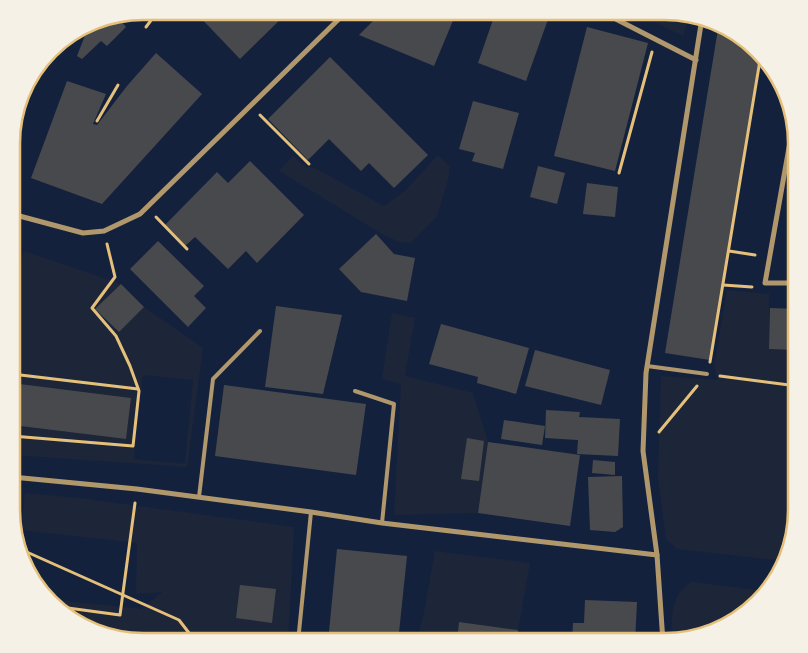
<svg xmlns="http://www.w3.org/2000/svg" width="808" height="653" font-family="Raleway,sans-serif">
<rect width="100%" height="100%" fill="#14213d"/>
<g fill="#1d2539" fill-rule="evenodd">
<path d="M635,12H674L689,15L683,36Z"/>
<path d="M438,155L450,167L448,180L437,216L411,243L399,242L382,234L279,171L293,156L307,168L313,167L384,206L404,192Z"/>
<path d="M24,251L121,284L96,309L118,332L144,307L203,348L187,467L12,455V425L126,439L131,398L12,383V293ZM143,375L193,380L185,464L134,459Z"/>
<path d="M727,290L769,294V349L797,350L796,519L785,561L677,549L666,539L658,478L661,376L718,380L714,367Z"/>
<path d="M392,313L415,318L405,376L473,393L488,442L478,513L394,515L401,384L382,379Z"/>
<path d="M25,493L79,498L294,527L288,642L134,641L92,632L50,603L46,599L141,609L162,592L136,594L137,543L21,530Z"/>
<path d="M435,551L530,563L518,630L460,622L457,642H416L424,612Z"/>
<path d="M692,582L767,591L758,603L716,632L671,641C672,618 670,593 692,582Z"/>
</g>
<g fill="#48494c">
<path d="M198,11H289L240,59L196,13Z"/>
<path d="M383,11H457L434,66L359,35Z"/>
<path d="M496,11H551L526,81L478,63Z"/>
<path d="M121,15L118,18L126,27L107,46L101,41L82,59L77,56L89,25L100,18Z"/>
<path d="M719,23L758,50L760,53L710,360L665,353Z"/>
<path d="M587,27L648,43L615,171L554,156Z"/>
<path d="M156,53L202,94L102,204L31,178L67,81L106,94L93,124L97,125L127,86Z"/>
<path d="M330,57L428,155L394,188L369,163L361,171L329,139L308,160L268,119Z"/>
<path d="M473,101L519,113L503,169L472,161L475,153L459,149Z"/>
<path d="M250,161L304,215L257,263L246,251L228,269L195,237L185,246L164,226L217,172L228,183Z"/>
<path d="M538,166L565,173L557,204L530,197Z"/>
<path d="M587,183L618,187L615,217L583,214Z"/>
<path d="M376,234L394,254L415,258L407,301L361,292L339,269Z"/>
<path d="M158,241L204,286L194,296L206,308L188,327L130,269Z"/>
<path d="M121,284L144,307L119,332L95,309Z"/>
<path d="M276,306L342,315L323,394L265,387Z"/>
<path d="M770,308L797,309V350L769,349Z"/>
<path d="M441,324L529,348L516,394L477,383L478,377L429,364Z"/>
<path d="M535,350L610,370L601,405L525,386Z"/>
<path d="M12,383L131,398L126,439L12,425Z"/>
<path d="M224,385L366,404L356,475L215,456Z"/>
<path d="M546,410L580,412L579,417L620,419L618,456L577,454L578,440L545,438Z"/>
<path d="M504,420L545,426L542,445L501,439Z"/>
<path d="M467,438L484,441L479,481L461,479Z"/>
<path d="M488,442L580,455L570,526L478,513Z"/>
<path d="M593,460L615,462V475L592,473Z"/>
<path d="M622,476L623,527L615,532L590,530L588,477Z"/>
<path d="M337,549L407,556L398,642H328Z"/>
<path d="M240,585L276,589L272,623L236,618Z"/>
<path d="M585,600L637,602L635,642H572L573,623H584Z"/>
<path d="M459,622L518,630L517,642H457Z"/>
</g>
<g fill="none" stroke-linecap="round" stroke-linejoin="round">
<g stroke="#e5c07b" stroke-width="3">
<path d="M146,27L158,11"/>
<path d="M260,115L309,164"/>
<path d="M97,121L118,85"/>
<path d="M619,173L652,52"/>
<path d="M156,217L187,249"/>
<path d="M729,251L755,255"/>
<path d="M723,285L752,287"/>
<path d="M710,362L761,54"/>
<path d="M12,374L138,389"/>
<path d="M720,376L797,386"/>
<path d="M659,432L697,386"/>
<path d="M12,436L133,446L139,391L130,366L116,336L92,308L115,277L107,244"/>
<path d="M12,500L13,491"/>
<path d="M20,549L179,620L196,642"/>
<path d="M53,606L120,615L135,503"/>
</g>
<g stroke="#b1986c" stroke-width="4">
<path d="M647,366L707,374"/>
<path d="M355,391L394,404L382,523"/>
<path d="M199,497L213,379L260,331"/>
<path d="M298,642L311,512"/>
</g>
<g stroke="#b1986c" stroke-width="5">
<path d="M600,11L696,60"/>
<path d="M793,125L765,283H797"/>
<path d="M12,214L83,233L104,231L140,214L347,11"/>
<path d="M12,477L137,489L311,512L382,523L657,555"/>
<path d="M663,642L657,555L643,451L646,373L702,18"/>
</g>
</g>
<path d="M0 0H808V653H0ZM143 20H665A123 123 0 0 1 788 143V510A123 123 0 0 1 665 633H143A123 123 0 0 1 20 510V143A123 123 0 0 1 143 20Z" fill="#f6f1e7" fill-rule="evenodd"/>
<path fill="none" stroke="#e5c07b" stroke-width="2.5" d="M143 20H665A123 123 0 0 1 788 143V510A123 123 0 0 1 665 633H143A123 123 0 0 1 20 510V143A123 123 0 0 1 143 20Z"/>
</svg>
